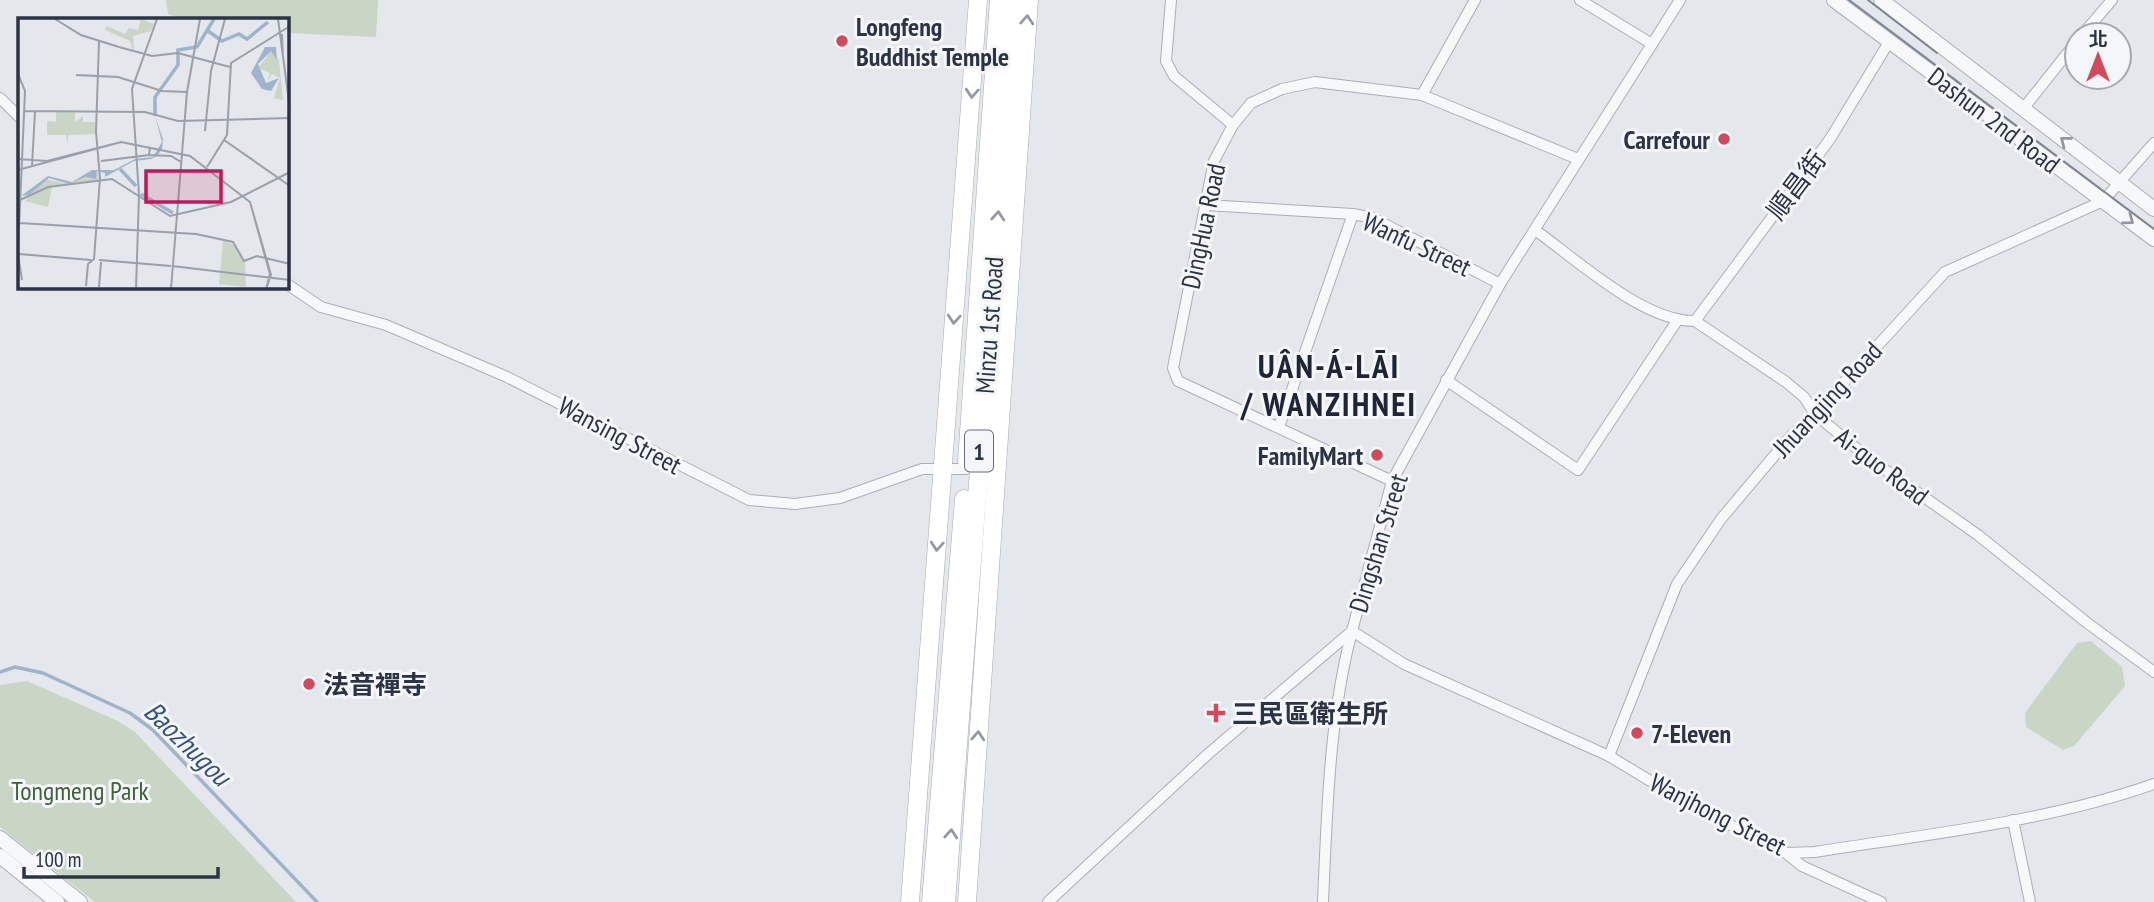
<svg xmlns="http://www.w3.org/2000/svg" width="2154" height="902" font-family="'PT Sans Narrow','Noto Sans TC',sans-serif">
<rect width="100%" height="100%" fill="#e4e7ec"/>
<g fill="#c9d6c5">
<path d="M166,0H378L376,37L287,33V19H181L168,14Z"/>
<path d="M2091,641L2122,667L2125,686L2074,746L2063,750L2026,727L2025,713L2077,643Z"/>
<path d="M27,681L118,721L135,732L296,902H95L0,827V685Z"/>
</g>
<g fill="none" stroke-linecap="round" stroke-linejoin="round">
<path stroke="#9fb4cc" stroke-width="3.5" d="M0,672L15,667L43,673L130,713L153,730L317,902"/>
<defs>
<g id="minor">
<path d="M1171,0L1166,61L1174,76L1233,125"/>
<path d="M1580,0L1652,44"/>
<path d="M2082,35L2112,0"/>
<path d="M1422,95L1475,0"/>
<path d="M0,98L19,117"/>
<path d="M2023,109L2077,41"/>
<path d="M1206,205L1353,214L1373,218L1500,284"/>
<path d="M1535,230C1577,260 1644,322 1695,321L1786,382L1804,397L1815,414L1867,457L1978,535L2086,622L2154,672"/>
<path d="M287,284L321,307L386,325L507,377L749,500L795,504L840,498L922,469H966"/>
<path d="M1695,321L1830,139L1889,42"/>
<path d="M1446,380L1578,470L1677,321"/>
<path d="M1279,427L1353,214"/>
<path d="M1392,481L1178,381L1173,368L1214,161L1233,125L1251,103L1282,89L1315,82L1422,95L1578,159"/>
<path d="M1609,756L1677,584L1721,519L1790,437L1815,414L1945,272L2103,201L2154,143"/>
<path d="M2013,820L2030,902"/>
<path d="M1786,853L1802,866L1881,902"/>
<path d="M1048,902L1208,754L1352,631L1392,481L1500,284L1680,0"/>
<path d="M1323,902C1327,812 1329,719 1352,631L1404,664L1609,756L1687,803L1786,853L1815,852C1928,834 2046,822 2154,784"/>
</g>
<g id="tertiary">
<path d="M1834,0L2154,239"/>
<path d="M1881,0L2154,209"/>
<path d="M0,838L80,902"/>
<path d="M0,856L57,902"/>
</g>
<g id="primary">
<path d="M967,461L999,0"/>
<path d="M910,902L978,0"/>
<path d="M931,902L964,499"/>
<path d="M946,902L1015,0"/>
<path d="M967,902L1029,0"/>
</g>
</defs>
<use href="#minor" stroke="#a9aeb7" stroke-width="12"/>
<use href="#tertiary" stroke="#a9aeb7" stroke-width="16"/>
<use href="#primary" stroke="#a3abb8" stroke-width="19"/>
<use href="#minor" stroke="#f7f8fa" stroke-width="10"/>
<use href="#tertiary" stroke="#f7f8fa" stroke-width="14"/>
<use href="#primary" stroke="#fff" stroke-width="18"/>
<g stroke="#7d8696" stroke-width="2">
<path d="M1849,0L2154,229"/>
<path d="M1868,0L1937,53"/>
</g>
</g>
<defs><path id="oneway-chevron" d="M-2-3.5L2.5 0L-2 3.5" fill="none" stroke-width="1.6" stroke-linecap="round" stroke-linejoin="round" transform="scale(1.75)"/></defs>
<g stroke="#959aa2">
<use href="#oneway-chevron" transform="translate(1027 20) rotate(-86)"/>
<use href="#oneway-chevron" transform="translate(972 93) rotate(94)"/>
<use href="#oneway-chevron" transform="translate(998 216) rotate(-86)"/>
<use href="#oneway-chevron" transform="translate(954 319) rotate(94)"/>
<use href="#oneway-chevron" transform="translate(937 546) rotate(94)"/>
<use href="#oneway-chevron" transform="translate(978 736) rotate(-86)"/>
<use href="#oneway-chevron" transform="translate(951 834) rotate(-86)"/>
</g>
<g stroke="#9196a0">
<use href="#oneway-chevron" transform="translate(2065 141) rotate(-142)"/>
<use href="#oneway-chevron" transform="translate(2129 220) rotate(37)"/>
</g>
<g fill="#d1495b" stroke="#f4f6f9" stroke-width="2.5">
<circle cx="842" cy="41" r="7"/>
<circle cx="1724" cy="139" r="7"/>
<circle cx="1377" cy="455" r="7"/>
<circle cx="309" cy="684" r="7"/>
<path d="M1212.5 702.5h7v7h7v7h-7v7h-7v-7h-7v-7h7z"/>
<circle cx="1637" cy="733" r="7"/>
</g>
<g text-anchor="middle" dominant-baseline="central" stroke-width="6" stroke-linejoin="round" paint-order="stroke">
<rect fill="#f4f6f9" stroke="#676e7b" stroke-width="2" x="965" y="430.5" width="28" height="41" rx="5"/>
<g font-size="24" font-weight="bold" fill="#2b3445">
<text x="979" y="451">1</text>
</g>
<g font-size="26" font-weight="bold" fill="#2b3445" stroke="#f4f6f9" text-anchor="start">
<text x="856" y="26">Longfeng<tspan x="856" dy="30">Buddhist Temple</tspan></text>
<text x="1710" y="139" text-anchor="end">Carrefour</text>
<text x="1363" y="455" text-anchor="end">FamilyMart</text>
<text x="323" y="684">法音禪寺</text>
<text x="1232" y="713">三民區衛生所</text>
<text x="1651" y="733">7-Eleven</text>
</g>
<g font-size="26" fill="#2b3445" stroke="#f4f6f9">
<text transform="translate(1994 120) rotate(37)">Dashun 2nd Road</text>
<text transform="translate(1796 185) rotate(-53)">順昌街</text>
<text transform="translate(1203 226) rotate(-78)">DingHua Road</text>
<text transform="translate(1417 244) rotate(25)">Wanfu Street</text>
<text transform="translate(989 325) rotate(-86)">Minzu 1st Road</text>
<text transform="translate(1827 399) rotate(-47)">Jhuangjing Road</text>
<text transform="translate(620 435) rotate(28)">Wansing Street</text>
<text transform="translate(1882 466) rotate(37)">Ai-guo Road</text>
<text transform="translate(1378 543) rotate(-73)">Dingshan Street</text>
<text transform="translate(1718 814) rotate(27)">Wanjhong Street</text>
</g>
<g font-size="26" fill="#3f6138" stroke="#f4f6f9">
<text x="80" y="790">Tongmeng Park</text>
</g>
<g font-size="28" font-style="italic" fill="#34527a" stroke="#f4f6f9">
<text transform="translate(188 743) rotate(44)">Baozhugou</text>
</g>
<g font-size="33" font-weight="bold" letter-spacing="2" fill="#1d2536" stroke="#f4f6f9">
<text x="1329" y="365">UÂN-Á-LĀI<tspan x="1329" dy="38">/ WANZIHNEI</tspan></text>
</g>
</g>
<g transform="translate(18 18)">
<rect width="271" height="271" fill="#e4e7ec"/>
<path d="M123,1L136,6L133,13L115,18L116,31L110,29L114,30L112,23L87,12L88,8L107,16L111,10L120,12ZM253,33L261,42L265,82L256,80L262,60L254,56L249,64L252,55L240,50ZM38,93L57,94V104L65,98V104H77V116L50,117V127L48,117H29V103L38,104ZM81,154L80,162L34,169L30,189L7,183L26,161L51,166L66,159L78,161L76,156ZM205,223L217,227L227,244L228,269L201,266Z" fill="#c9d6c5"/>
<path d="M247,29H258L259,42L253,33L240,46L248,65L261,60L253,73L244,71L233,55ZM137,98L145,121L144,131L139,138L133,141L116,143L87,159V155L79,153L78,161L67,159L51,166L31,160L11,177L3,178L30,158L54,164L74,152H96L117,141L135,139L144,124Z" fill="#9fb4cc"/>
<path fill="none" stroke="#9fb4cc" stroke-width="3.5" d="M190,13L204,23L221,16L229,21L250,4M137,98V79L160,47V32L179,29L196,1M102,151L118,168M123,176L155,195"/>
<path fill="none" stroke="#9a9fa9" stroke-width="2" d="M37,1L63,17L101,29L134,38L160,35L212,49M260,1L272,91M264,16L265,40M0,56L7,73L0,233M58,57L100,59L144,73L169,74M6,93L127,94L160,103L272,100M187,113L193,53L207,1M206,122L272,168M131,137L153,138L163,144M0,141L29,143L103,124L172,138L232,184L252,256L248,271M83,143L131,137L132,129M14,148L17,94M189,149L209,117L213,45L272,8M0,152L103,124L172,138L232,184L253,257L248,271M2,182L30,169L94,161L152,198L213,184L272,154M2,205L178,216L215,224L226,243L239,238L272,246M1,236L73,242M0,237L4,262M81,242L153,248M154,248L272,262M68,268L70,246L76,241L82,160L78,114L81,23M81,269L83,244M21,271H138M118,271L121,177L114,71L139,1M153,271L169,74L182,1"/>
<path fill="#c2185b" fill-opacity="0.15" stroke="#c2185b" stroke-width="3.5" d="M128,153H203V184H128Z"/>
<rect width="271" height="271" fill="none" stroke="#2b3445" stroke-width="3.5"/>
</g>
<g transform="translate(2098 56)"><circle r="33" fill="#f4f6f9" stroke="#a4a8b1" stroke-width="2"/>
<path d="M0-5L12 26L0 18L-12 26Z" fill="#d1495b"/>
<text y="-10" font-size="19" font-weight="bold" text-anchor="middle" fill="#2b3445">北</text>
</g>
<path d="M24 867v10h194v-10" fill="none" stroke="#2b3445" stroke-width="3.5"/>
<text x="35" y="867" font-size="21" fill="#2b3445" stroke="#f4f6f9" stroke-width="5" paint-order="stroke">100 m</text>
</svg>
